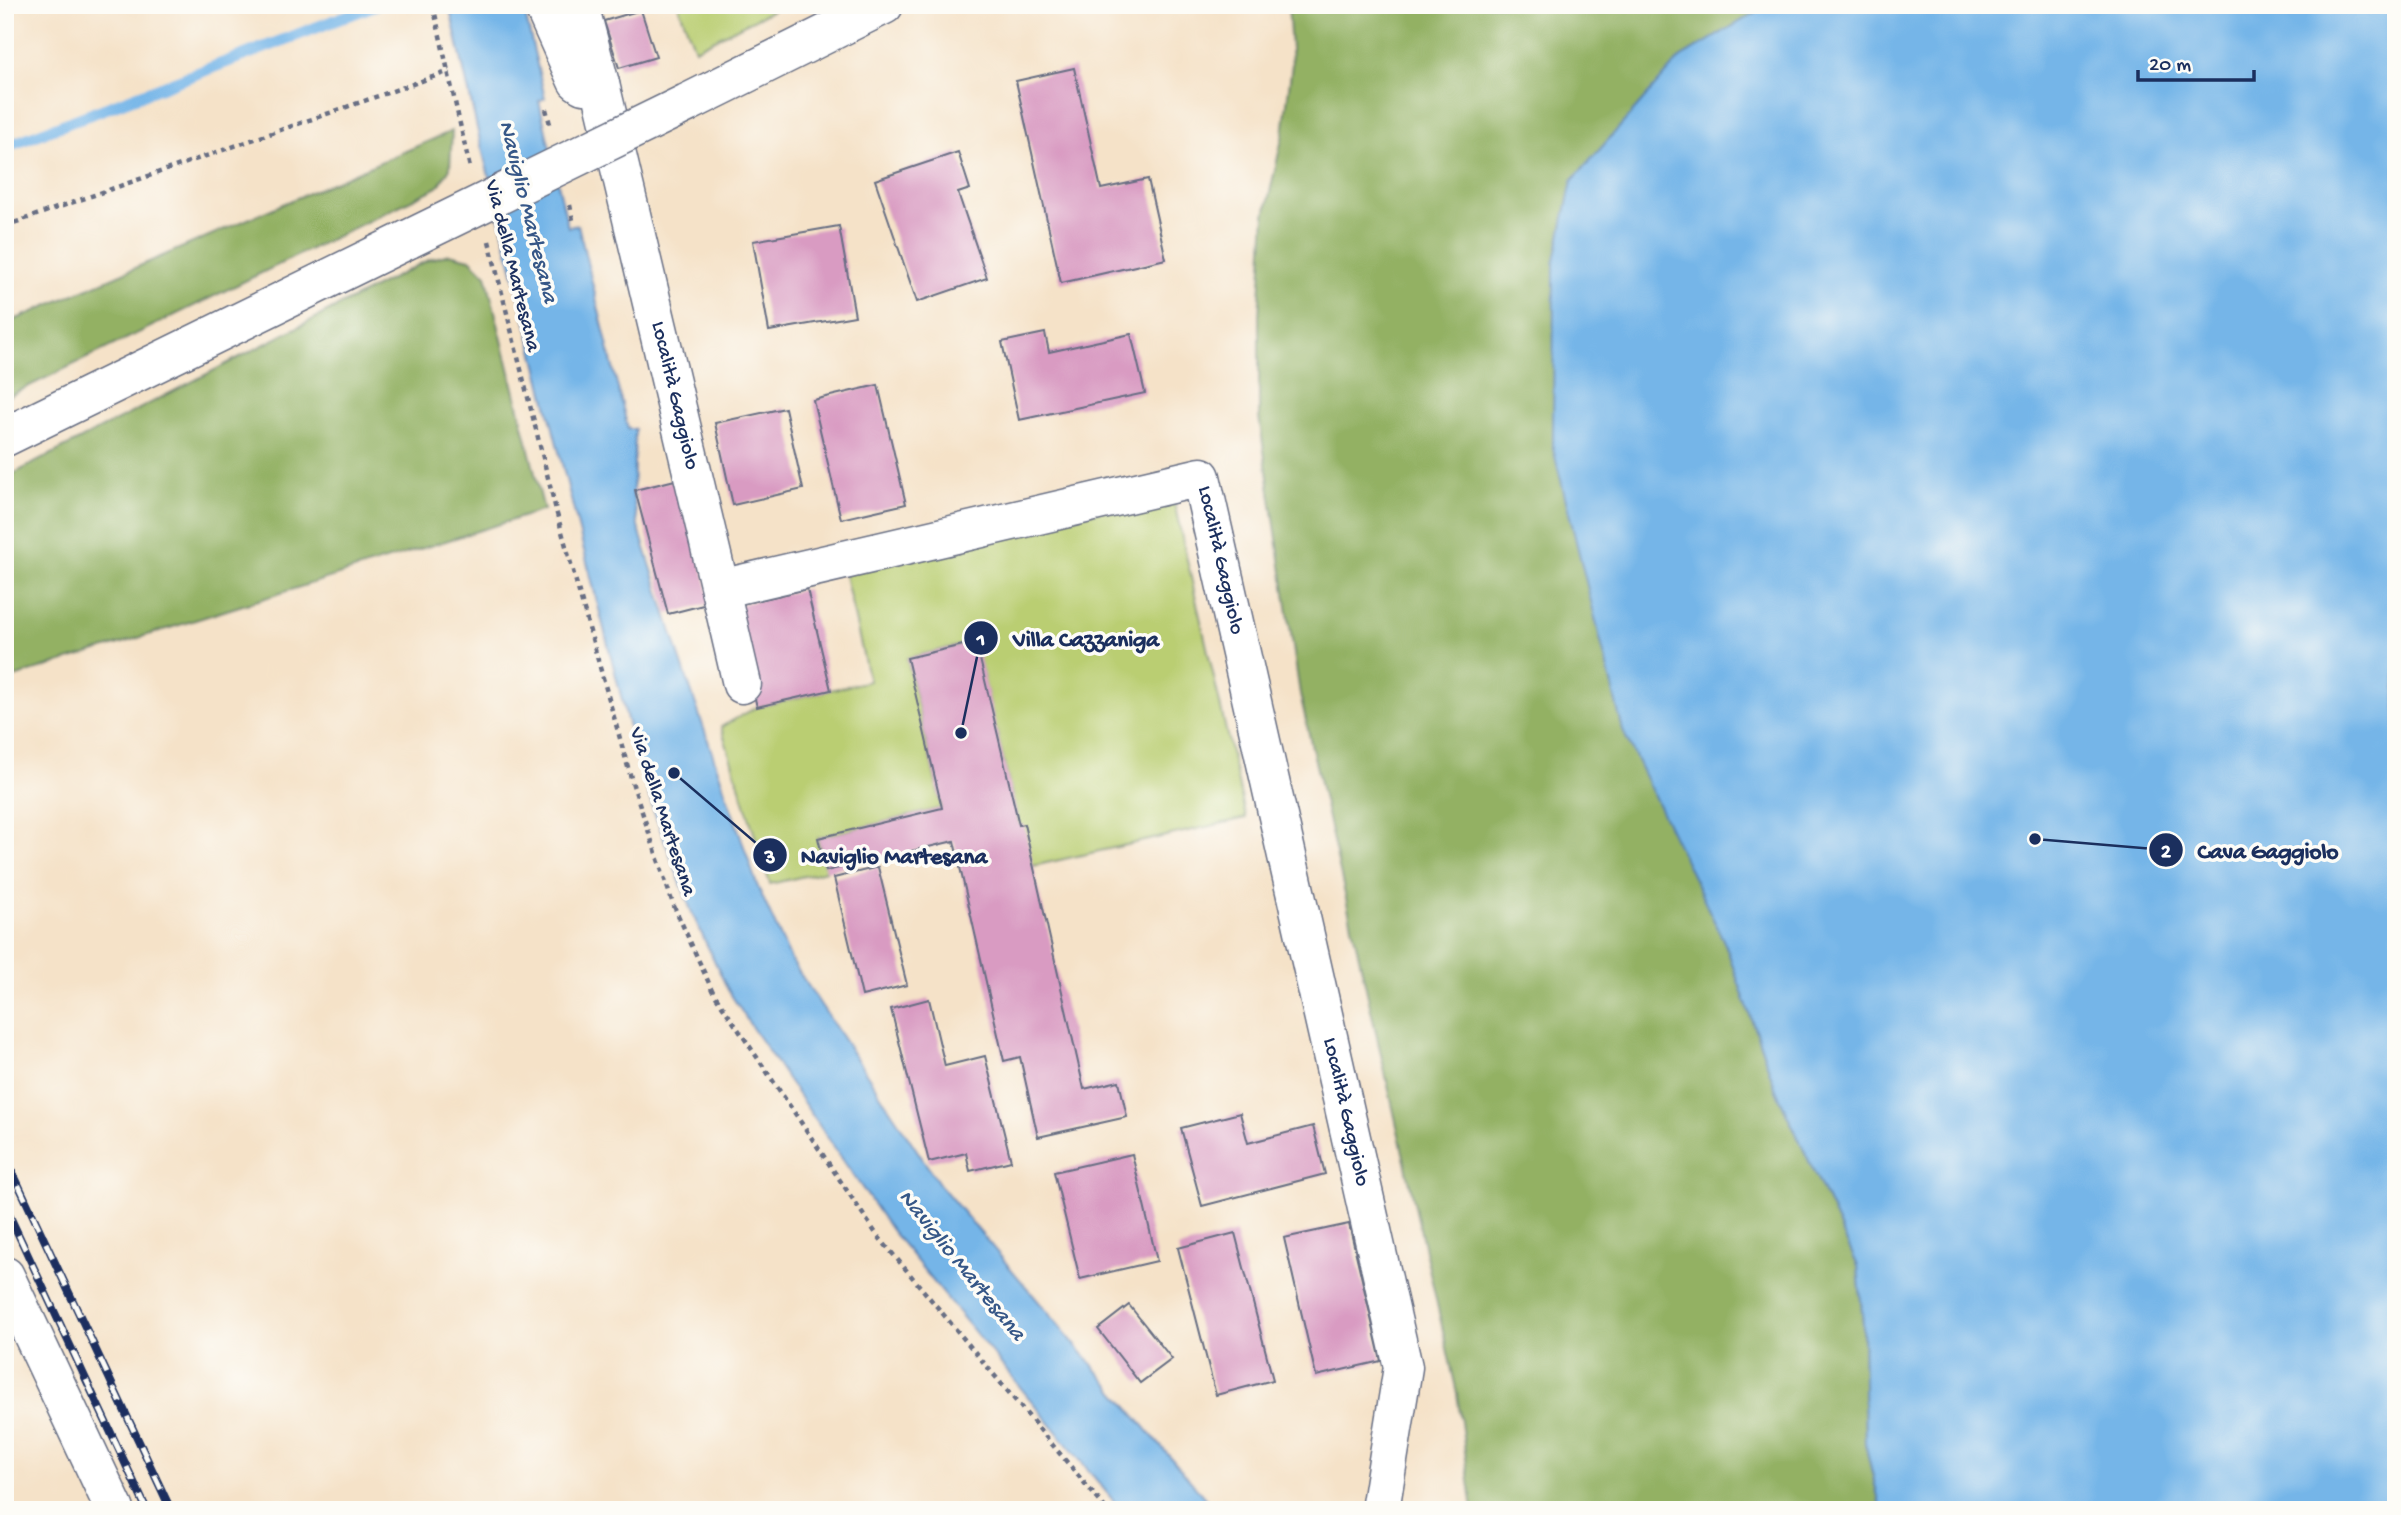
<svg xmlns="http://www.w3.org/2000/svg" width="2401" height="1515" font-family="'Gochi Hand',sans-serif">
<rect width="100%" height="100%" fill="#fdfcf7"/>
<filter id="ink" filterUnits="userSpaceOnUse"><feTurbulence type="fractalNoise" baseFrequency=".0143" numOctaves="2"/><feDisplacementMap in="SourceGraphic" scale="14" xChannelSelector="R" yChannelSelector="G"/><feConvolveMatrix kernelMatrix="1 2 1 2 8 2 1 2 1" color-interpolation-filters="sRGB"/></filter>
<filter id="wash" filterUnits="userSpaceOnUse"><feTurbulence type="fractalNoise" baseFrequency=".00686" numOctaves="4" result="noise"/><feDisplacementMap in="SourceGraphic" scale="28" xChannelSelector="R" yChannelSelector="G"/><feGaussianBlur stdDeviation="1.57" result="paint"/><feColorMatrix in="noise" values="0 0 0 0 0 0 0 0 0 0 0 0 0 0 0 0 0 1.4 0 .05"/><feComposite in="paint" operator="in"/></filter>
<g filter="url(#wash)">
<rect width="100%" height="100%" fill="#f5e2c8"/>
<g fill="#bace72" stroke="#6a7e68" stroke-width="2">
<path d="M678,5H783L695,49Z"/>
<path d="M1172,494L1246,818L1033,866L1019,825L975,642L907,658L942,808L818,838L826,871L770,884L721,727L757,707L869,681L844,571Z"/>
</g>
<g fill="#93b164" stroke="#577061" stroke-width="2">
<path d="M1288,5H1768L1680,58L1726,946L1776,1090L1858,1266L1863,1324L1865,1443L1881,1510H1473L1457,1393L1300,694L1259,417V316L1265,215L1283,134L1292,64Z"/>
<path d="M452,131L450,168L438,187L5,398V324Z"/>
<path d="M449,254L470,259L486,275L544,510L5,680V478L428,260Z"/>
</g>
<g fill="#74b5e8" stroke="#4872a3" stroke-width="2">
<path d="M449,5H523L545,98L539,101L568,227L578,225L628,429H635L633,495L638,526L680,658L757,885L791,960L940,1185L1215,1510H1121L891,1230L751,1026L728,990L692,913L655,815L636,755L480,141Z"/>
<path d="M1768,5H2396V1510H1881L1865,1443L1863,1324L1858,1266L1776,1090L1726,946L1623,731L1553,448L1554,264L1572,181L1680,58Z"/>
</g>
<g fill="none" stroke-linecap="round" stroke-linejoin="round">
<path stroke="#74b5e8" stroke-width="12" d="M5,147L375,5"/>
</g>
<g id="blocks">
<g fill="#d99bc2">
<path d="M641,10L656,57L619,68L604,21Z"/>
<path d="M1074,68L1101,189L1148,179L1166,259L1061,283L1016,81Z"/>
<path d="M958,152L970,189L958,193L987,278L917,302L875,180Z"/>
<path d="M839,226L855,316L769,331L753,241Z"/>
<path d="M1045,333L1049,352L1131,334L1145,393L1019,420L1002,342Z"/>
<path d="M878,385L906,504L841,519L813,400Z"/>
<path d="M785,408L803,489L733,505L715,423Z"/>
<path d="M679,479L711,603L668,614L635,490Z"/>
<path d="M807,589L831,690L757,707L733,606Z"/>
<path d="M976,642L1019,825L1024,824L1084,1089L1119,1081L1127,1117L1038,1137L1020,1057L1004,1061L954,841L826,871L818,838L942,808L907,658Z"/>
<path d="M878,867L907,985L862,996L834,878Z"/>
<path d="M929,999L945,1066L985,1056L1011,1161L970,1171L966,1153L929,1162L891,1009Z"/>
<path d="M1240,1113L1248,1143L1313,1126L1325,1174L1202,1206L1181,1128Z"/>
<path d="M1132,1154L1157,1261L1080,1279L1054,1172Z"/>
<path d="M1349,1224L1381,1361L1316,1376L1284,1238Z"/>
<path d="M1235,1233L1273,1380L1216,1395L1178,1248Z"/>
<path d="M1129,1305L1172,1359L1140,1383L1098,1329Z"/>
</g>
</g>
</g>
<g filter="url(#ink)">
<use href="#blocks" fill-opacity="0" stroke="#676e83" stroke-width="2"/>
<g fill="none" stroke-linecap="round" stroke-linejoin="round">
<defs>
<g id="minor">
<path d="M543,5L577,81L583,85L600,84"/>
<path id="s1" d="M579,5L600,84L720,589L1201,477L1403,1367L1380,1510"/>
<path d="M687,103L884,5"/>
<path d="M5,437L409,239"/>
<path d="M720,589L742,684"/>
<path d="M5,1276L115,1510"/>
</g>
</defs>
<use href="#minor" stroke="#676e83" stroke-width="41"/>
<g stroke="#676e83" stroke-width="4.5" stroke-dasharray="5 5" stroke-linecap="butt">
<path d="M433,5L470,168"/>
<path d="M546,109L551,128"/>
<path d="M570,205L573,220"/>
<path d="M5,226L450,71"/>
<path d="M489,241L557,514L633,785L673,904L713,992L877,1235L1107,1510"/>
</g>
<use href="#minor" stroke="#fff" stroke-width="38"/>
<defs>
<g id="rail">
<path d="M5,1156L171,1510"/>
<path d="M5,1206L147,1510"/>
</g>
</defs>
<use href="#rail" stroke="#1b2f5e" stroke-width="8"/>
<use href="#rail" stroke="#fdfcf7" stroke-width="5" stroke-dasharray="16" stroke-linecap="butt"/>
<defs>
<path id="minor-bridge" d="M409,239L687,103"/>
</defs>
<use href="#minor-bridge" stroke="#676e83" stroke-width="41" stroke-linecap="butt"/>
<use href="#minor-bridge" stroke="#fff" stroke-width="38"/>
</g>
</g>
<g text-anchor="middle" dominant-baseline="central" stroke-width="7" stroke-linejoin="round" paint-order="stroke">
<g font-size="21" fill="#1b2f5e" stroke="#fdfcf7">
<text transform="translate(511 266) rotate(76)">Via della Martesana</text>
<text stroke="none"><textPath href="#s1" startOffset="402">Località Gaggiolo</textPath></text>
<text stroke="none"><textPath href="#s1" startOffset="1180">Località Gaggiolo</textPath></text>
<text transform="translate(661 812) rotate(72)">Via della Martesana</text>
<text stroke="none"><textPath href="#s1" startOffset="1746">Località Gaggiolo</textPath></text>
</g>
<g font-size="23" font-style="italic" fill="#365787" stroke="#fdfcf7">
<text transform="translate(527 212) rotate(76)">Naviglio Martesana</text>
<text transform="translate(961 1266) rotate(51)">Naviglio Martesana</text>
</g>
</g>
<path fill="none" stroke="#1b2f5e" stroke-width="2.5" d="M961 733L981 638M2035 839L2166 850M674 773L770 855"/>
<g fill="#1b2f5e" stroke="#fdfcf7" stroke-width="2.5">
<circle cx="961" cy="733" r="7"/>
<circle cx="2035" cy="839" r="7"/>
<circle cx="674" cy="773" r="7"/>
<circle cx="981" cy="638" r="18"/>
<circle cx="2166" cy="850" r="18"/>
<circle cx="770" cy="855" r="18"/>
</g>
<g font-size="21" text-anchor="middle" font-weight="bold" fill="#fff">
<text x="981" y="645">1</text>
<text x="2166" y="857">2</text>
<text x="770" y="863">3</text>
</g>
<g font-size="23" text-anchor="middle" font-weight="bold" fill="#1b2f5e" stroke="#fdfcf7" stroke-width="7" stroke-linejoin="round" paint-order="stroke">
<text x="1086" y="646">Villa Cazzaniga</text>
<text x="2268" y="858">Cava Gaggiolo</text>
<text x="894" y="863">Naviglio Martesana</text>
</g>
<rect width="2401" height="1515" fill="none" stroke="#fdfcf7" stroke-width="28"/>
<path d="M2138 70v10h116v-10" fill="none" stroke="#1b2f5e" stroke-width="3.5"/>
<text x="2149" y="70" font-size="21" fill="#1b2f5e" stroke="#fdfcf7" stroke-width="5" paint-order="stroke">20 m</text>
</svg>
